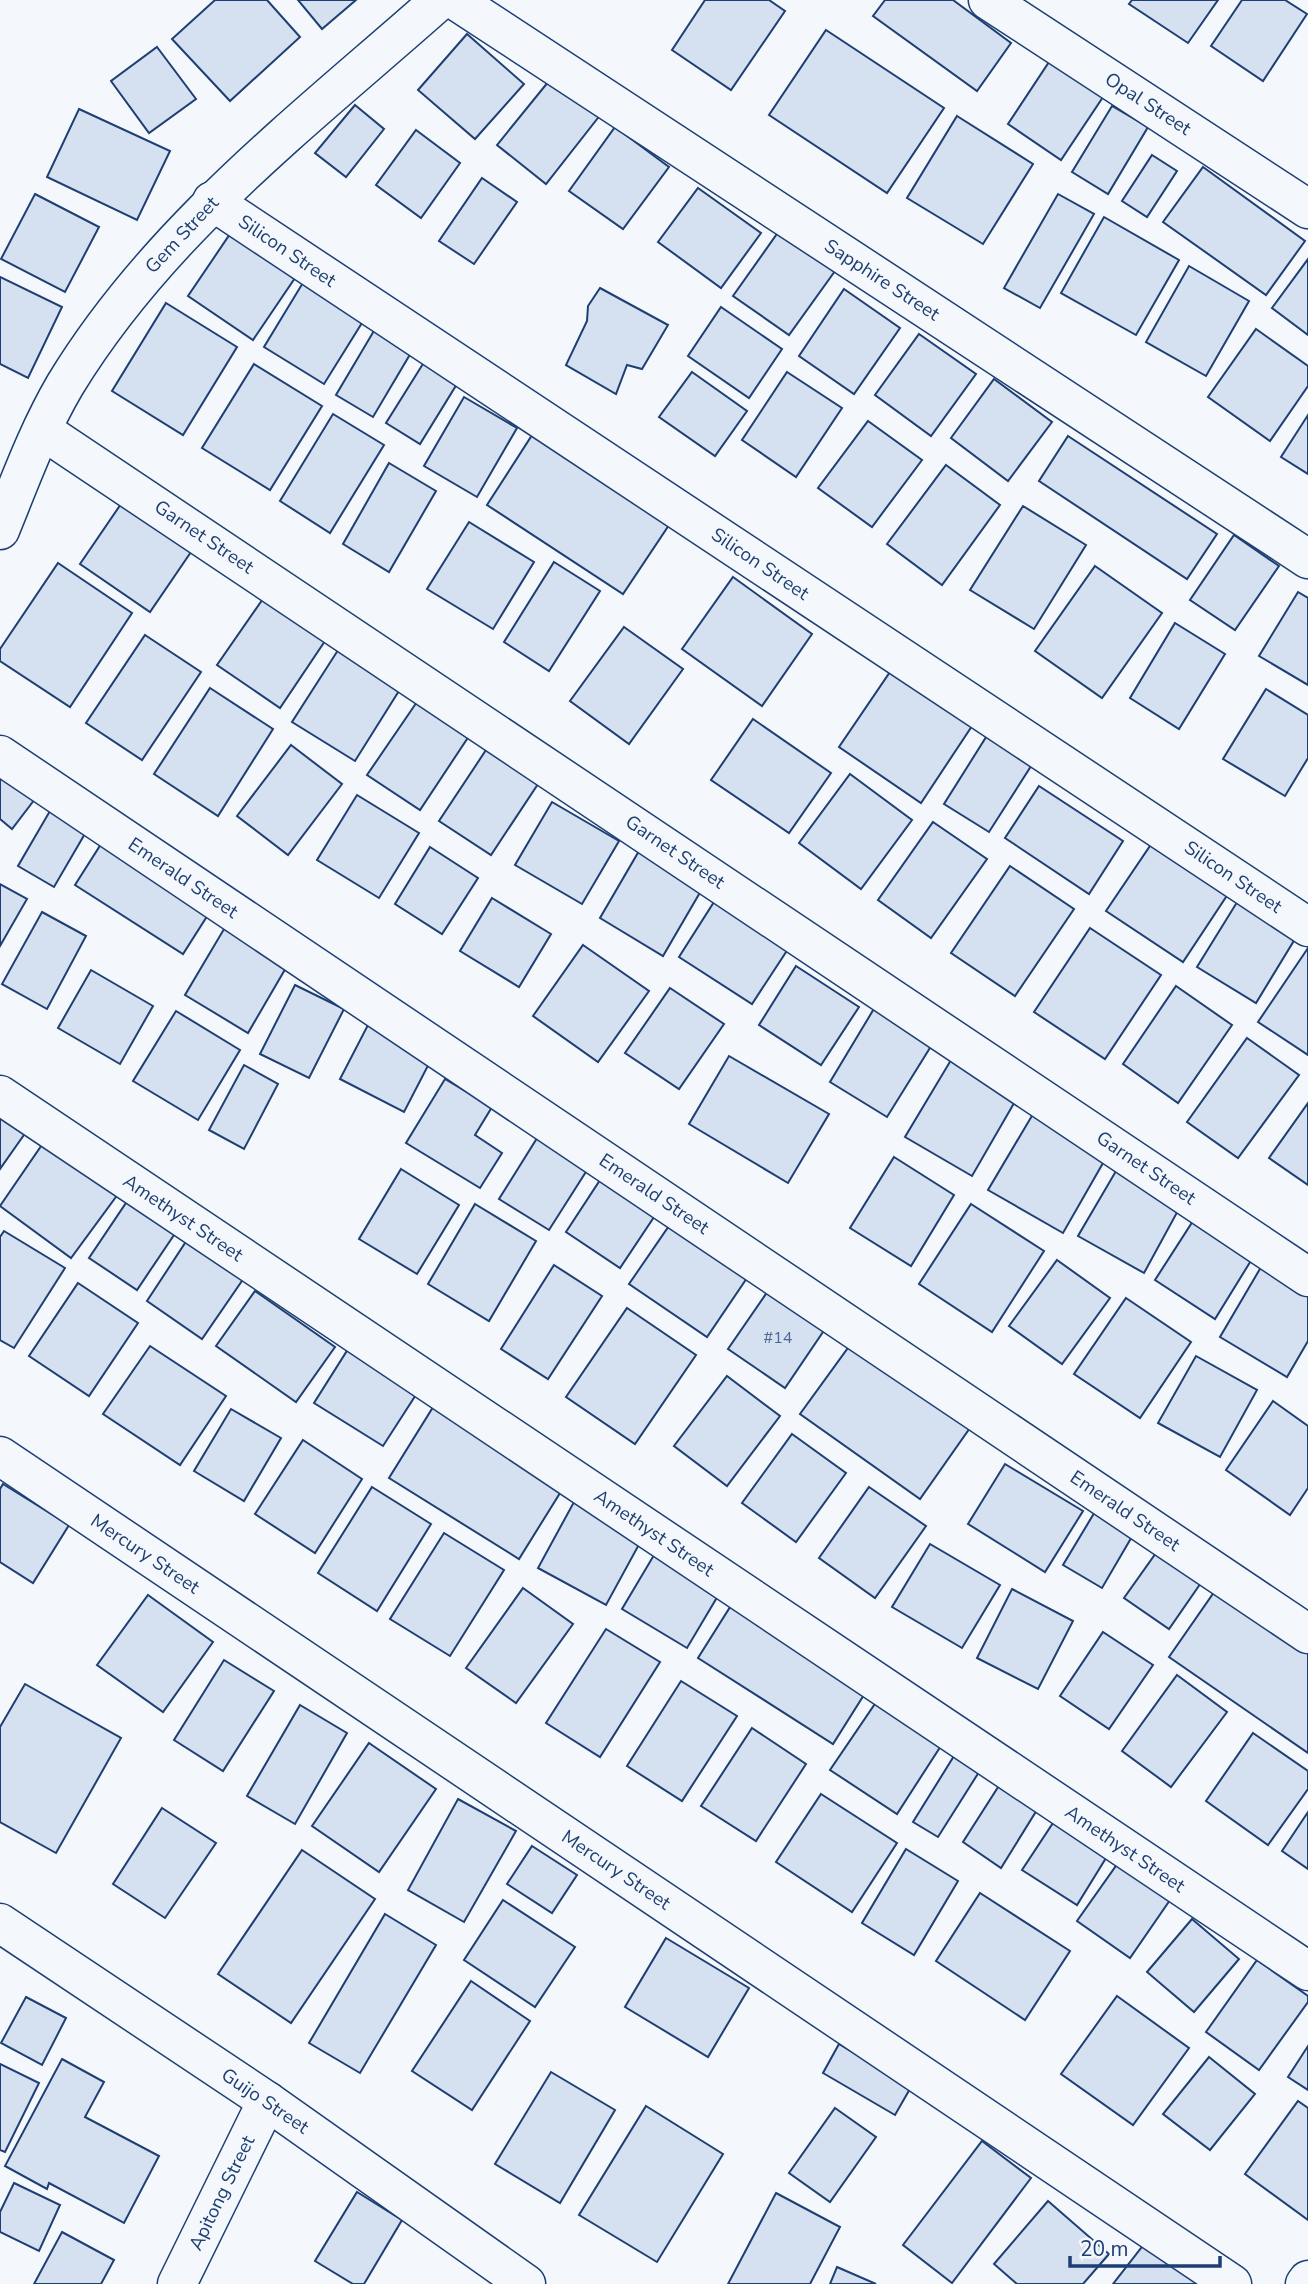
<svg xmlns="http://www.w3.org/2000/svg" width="1308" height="2284" font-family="'Nunito Sans',sans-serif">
<rect width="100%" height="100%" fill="#f4f7fb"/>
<g fill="#d5e0f0" stroke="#1d3f73" stroke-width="2">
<path d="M215,0H267L300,37L230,101L172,39Z"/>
<path d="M298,0H356L322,29Z"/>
<path d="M705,0H769L785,11L731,90L672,50Z"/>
<path d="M885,0H953L1011,43L977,91L873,16Z"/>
<path d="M1132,0H1218L1188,43L1129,4Z"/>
<path d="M1242,0H1285L1307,14L1263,81L1211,46Z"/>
<path d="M826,30L944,108L887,193L769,115Z"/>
<path d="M467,34L524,84L475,139L418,90Z"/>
<path d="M157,47L196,99L149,133L111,81Z"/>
<path d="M1051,59L1105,94L1061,160L1008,124Z"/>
<path d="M553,76L601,114L546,184L497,145Z"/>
<path d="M355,105L384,129L346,177L315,153Z"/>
<path d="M1112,106L1148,127L1108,194L1072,172Z"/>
<path d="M79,109L170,151L137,220L47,177Z"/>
<path d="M957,116L1033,164L983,244L907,198Z"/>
<path d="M615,127L669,167L623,229L569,191Z"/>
<path d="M416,130L460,163L421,218L376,185Z"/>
<path d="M1152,155L1177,171L1147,217L1122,201Z"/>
<path d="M1203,167L1305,241L1266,295L1163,222Z"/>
<path d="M482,178L517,202L474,264L439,241Z"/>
<path d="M698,188L761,233L721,288L658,242Z"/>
<path d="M35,194L99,227L65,292L1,259Z"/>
<path d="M1058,194L1094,214L1040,308L1004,288Z"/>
<path d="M1104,217L1179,260L1136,335L1061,293Z"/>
<path d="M232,231L297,275L253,340L188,296Z"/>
<path d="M779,231L835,271L789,335L733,296Z"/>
<path d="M1308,259V335L1272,308Z"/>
<path d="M1189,266L1249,301L1206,376L1146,342Z"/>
<path d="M0,277L62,307L28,378L0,364Z"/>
<path d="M304,281L365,318L324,384L264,347Z"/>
<path d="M600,288L668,325L642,369L627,365L616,394L566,365L587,321L588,306Z"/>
<path d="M844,289L900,328L854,394L799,356Z"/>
<path d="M166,303L237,347L183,435L112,391Z"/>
<path d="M721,307L782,349L749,398L688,356Z"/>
<path d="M375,329L412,351L373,417L336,395Z"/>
<path d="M1256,329L1308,366V386L1270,441L1208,397Z"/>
<path d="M919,334L976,374L931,436L875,395Z"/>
<path d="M426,359L460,379L420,444L386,423Z"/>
<path d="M254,364L322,406L270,490L202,448Z"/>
<path d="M692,372L747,411L715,456L659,417Z"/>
<path d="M787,372L842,408L796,477L742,440Z"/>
<path d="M994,379L1052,422L1008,481L951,438Z"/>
<path d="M464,397L517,428L477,497L424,466Z"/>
<path d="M333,414L384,445L330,533L280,501Z"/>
<path d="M1308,415V474L1281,457Z"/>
<path d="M868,421L922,460L872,527L818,488Z"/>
<path d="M536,429L673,519L623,594L487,505Z"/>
<path d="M1068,436L1217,534L1187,579L1039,481Z"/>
<path d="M389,463L436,491L389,572L343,544Z"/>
<path d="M946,465L1000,505L942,585L887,544Z"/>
<path d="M123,501L193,549L150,612L80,564Z"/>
<path d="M1023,506L1086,545L1034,629L970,590Z"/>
<path d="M469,522L534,562L493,629L427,589Z"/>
<path d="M1234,535L1279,566L1235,630L1190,600Z"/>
<path d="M554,562L600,591L549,671L504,642Z"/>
<path d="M58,563L132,613L70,707L0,661V649Z"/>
<path d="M1095,566L1162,613L1102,698L1035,651Z"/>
<path d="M733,577L812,634L762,706L682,649Z"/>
<path d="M1298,592L1308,598V685L1259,656Z"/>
<path d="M267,593L329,635L280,708L217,665Z"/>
<path d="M1175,623L1225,654L1179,729L1130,698Z"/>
<path d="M624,627L683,669L629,744L570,701Z"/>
<path d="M145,635L201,672L142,760L86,723Z"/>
<path d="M340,647L402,686L355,761L292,722Z"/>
<path d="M890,672L972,726L921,803L839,747Z"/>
<path d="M210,688L273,729L218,816L154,774Z"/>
<path d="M1266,689L1308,715V758L1285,796L1223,759Z"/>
<path d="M421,696L473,730L420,810L367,775Z"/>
<path d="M753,719L831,773L789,833L711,780Z"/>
<path d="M988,734L1033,763L989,832L944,804Z"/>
<path d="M291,745L342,784L288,855L237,816Z"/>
<path d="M486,750L538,784L491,855L439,821Z"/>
<path d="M0,766L38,795L12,829L0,819Z"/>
<path d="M850,774L912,820L861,889L799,843Z"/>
<path d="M1039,786L1123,841L1089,894L1005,838Z"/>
<path d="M357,795L419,833L379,898L317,860Z"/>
<path d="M552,802L619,841L582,904L515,865Z"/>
<path d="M54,804L90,825L54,887L18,866Z"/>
<path d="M933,822L987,859L931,938L878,900Z"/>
<path d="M103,841L211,910L183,954L75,885Z"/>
<path d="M1152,843L1228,894L1183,962L1106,911Z"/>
<path d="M430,847L478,878L442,934L395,904Z"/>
<path d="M639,851L702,889L663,956L600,918Z"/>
<path d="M1010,866L1074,909L1015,996L951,953Z"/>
<path d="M0,884L27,899L0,946Z"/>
<path d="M492,898L551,934L519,987L460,951Z"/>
<path d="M1239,899L1298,934L1256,1003L1197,967Z"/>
<path d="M714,902L788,949L752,1004L679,957Z"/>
<path d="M42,912L86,936L47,1009L2,984Z"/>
<path d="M1090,928L1161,975L1105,1059L1034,1012Z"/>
<path d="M224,929L287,966L248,1033L185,995Z"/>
<path d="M583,945L649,991L598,1062L533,1016Z"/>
<path d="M1308,948V1055L1258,1022Z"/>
<path d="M796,966L859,1007L821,1065L759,1025Z"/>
<path d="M91,970L153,1006L120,1064L58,1028Z"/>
<path d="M295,985L344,1009L309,1078L260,1054Z"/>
<path d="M1176,986L1232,1025L1178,1103L1123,1064Z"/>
<path d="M670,988L724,1024L679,1089L625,1053Z"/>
<path d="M875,1007L933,1043L887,1117L830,1082Z"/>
<path d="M176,1011L240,1050L198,1120L133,1081Z"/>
<path d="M370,1021L434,1054L404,1112L340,1079Z"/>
<path d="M1247,1038L1299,1075L1238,1158L1187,1122Z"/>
<path d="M729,1056L829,1114L788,1183L689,1124Z"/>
<path d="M951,1060L1017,1098L972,1176L905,1137Z"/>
<path d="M244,1065L278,1084L244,1149L209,1130Z"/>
<path d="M445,1079L492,1107L475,1135L502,1153L480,1188L406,1143Z"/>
<path d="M1308,1103V1185L1269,1158Z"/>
<path d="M0,1113L26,1132L0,1169Z"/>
<path d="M1033,1114L1107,1156L1063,1233L988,1190Z"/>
<path d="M539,1135L589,1167L549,1230L499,1199Z"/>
<path d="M48,1136L121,1190L71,1258L0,1206Z"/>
<path d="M894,1157L954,1195L911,1266L850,1228Z"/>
<path d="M401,1169L459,1205L417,1274L359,1239Z"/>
<path d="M1116,1171L1180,1207L1144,1273L1078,1236Z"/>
<path d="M604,1174L658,1211L620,1268L566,1232Z"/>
<path d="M130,1197L178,1229L137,1290L89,1258Z"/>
<path d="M475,1204L536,1241L489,1321L428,1284Z"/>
<path d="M971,1204L1044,1251L992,1332L919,1284Z"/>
<path d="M1193,1221L1252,1259L1215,1319L1155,1280Z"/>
<path d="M671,1223L749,1275L707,1337L629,1284Z"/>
<path d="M4,1231L65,1268L14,1348L0,1340V1237Z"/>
<path d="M189,1237L246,1275L202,1339L147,1301Z"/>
<path d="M1057,1260L1110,1298L1062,1364L1009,1326Z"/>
<path d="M1264,1262L1308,1288V1341L1287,1377L1220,1337Z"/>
<path d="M554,1265L602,1296L548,1379L501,1349Z"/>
<path d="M78,1283L138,1323L89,1396L29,1356Z"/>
<path d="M770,1288L827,1326L785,1388L728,1349Z"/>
<path d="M255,1291L335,1347L296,1402L216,1346Z"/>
<path d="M1126,1298L1191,1342L1140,1418L1074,1374Z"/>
<path d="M627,1308L696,1355L635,1444L566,1397Z"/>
<path d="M853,1341L972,1425L920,1499L800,1414Z"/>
<path d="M150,1346L226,1396L180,1465L103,1414Z"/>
<path d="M350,1346L419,1390L383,1446L314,1403Z"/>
<path d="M1196,1356L1257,1390L1220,1457L1158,1423Z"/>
<path d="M727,1376L780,1416L727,1486L674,1446Z"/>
<path d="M1273,1401L1308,1426V1488L1290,1515L1226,1470Z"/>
<path d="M435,1404L565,1485L519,1559L389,1478Z"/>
<path d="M231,1409L281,1438L244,1501L194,1471Z"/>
<path d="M792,1434L846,1473L796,1542L742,1503Z"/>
<path d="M303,1440L362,1479L315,1553L255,1514Z"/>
<path d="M1005,1464L1083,1511L1045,1572L968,1524Z"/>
<path d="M3,1484L69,1525L33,1583L0,1562V1489Z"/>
<path d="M372,1487L431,1524L377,1611L318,1573Z"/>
<path d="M869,1487L926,1526L875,1598L819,1558Z"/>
<path d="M574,1502L642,1539L606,1605L538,1568Z"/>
<path d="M1099,1505L1137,1528L1102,1588L1063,1565Z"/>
<path d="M444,1533L504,1570L450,1656L390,1619Z"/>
<path d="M930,1544L1000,1585L962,1648L892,1607Z"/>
<path d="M1161,1546L1205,1577L1169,1629L1124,1598Z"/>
<path d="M654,1555L719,1594L687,1648L622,1609Z"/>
<path d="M523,1588L573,1624L516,1703L466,1668Z"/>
<path d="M1217,1588L1308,1652V1753L1169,1657Z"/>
<path d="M1012,1589L1073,1621L1038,1689L977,1658Z"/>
<path d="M148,1595L213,1642L163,1712L97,1665Z"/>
<path d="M732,1604L867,1690L833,1744L698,1658Z"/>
<path d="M606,1629L660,1662L600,1757L546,1723Z"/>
<path d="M1103,1632L1153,1665L1109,1729L1060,1696Z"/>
<path d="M224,1660L274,1691L223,1771L174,1740Z"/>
<path d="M1177,1675L1227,1712L1171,1787L1122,1751Z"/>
<path d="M681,1681L737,1716L682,1801L627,1766Z"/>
<path d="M25,1684L121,1738L56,1853L0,1822V1727Z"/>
<path d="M881,1695L946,1738L897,1814L830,1770Z"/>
<path d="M300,1705L347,1733L295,1824L247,1796Z"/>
<path d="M752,1728L806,1764L756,1841L701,1806Z"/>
<path d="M1253,1733L1308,1771V1789L1268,1845L1206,1801Z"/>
<path d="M369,1743L436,1789L379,1872L312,1826Z"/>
<path d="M954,1756L979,1772L938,1837L913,1822Z"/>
<path d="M1002,1781L1040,1805L1001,1868L963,1842Z"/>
<path d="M821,1794L897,1843L852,1912L776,1862Z"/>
<path d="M458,1799L516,1831L464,1922L408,1890Z"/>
<path d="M162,1808L216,1843L165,1918L113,1884Z"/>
<path d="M1308,1812V1869L1282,1851Z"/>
<path d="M1053,1823L1106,1858L1077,1905L1022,1870Z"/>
<path d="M532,1846L577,1875L552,1913L507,1884Z"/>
<path d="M906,1849L958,1881L914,1955L862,1923Z"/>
<path d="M302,1850L375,1899L291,2023L218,1974Z"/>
<path d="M1118,1863L1170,1900L1130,1958L1077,1921Z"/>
<path d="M980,1893L1070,1951L1025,2020L936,1961Z"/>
<path d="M503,1900L575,1947L535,2007L464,1960Z"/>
<path d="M385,1914L436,1945L360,2073L309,2043Z"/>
<path d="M1192,1919L1239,1959L1194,2012L1147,1972Z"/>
<path d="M666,1938L749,1988L708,2057L625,2007Z"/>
<path d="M1257,1960L1308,1996V2002L1259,2070L1206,2032Z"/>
<path d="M471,1981L530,2021L472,2110L412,2071Z"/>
<path d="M1117,1996L1189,2048L1133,2125L1061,2074Z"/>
<path d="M26,1997L66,2018L42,2065L1,2043Z"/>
<path d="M839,2044L911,2087L895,2115L823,2073Z"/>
<path d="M1308,2046V2090L1288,2077Z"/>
<path d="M1209,2057L1255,2094L1210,2150L1163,2114Z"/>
<path d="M62,2059L104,2082L85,2117L159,2156L124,2223L49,2183L47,2189L5,2166Z"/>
<path d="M0,2064L39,2083L5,2152L0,2150Z"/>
<path d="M551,2072L615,2110L560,2203L495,2164Z"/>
<path d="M1298,2101L1308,2108V2220L1245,2174Z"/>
<path d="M646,2106L723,2154L657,2262L579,2215Z"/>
<path d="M835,2108L876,2137L830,2202L789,2173Z"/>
<path d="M982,2141L1031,2178L952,2283L903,2245Z"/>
<path d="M14,2183L60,2205L39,2251L0,2232V2212Z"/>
<path d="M357,2192L402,2220L364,2284H353L315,2261Z"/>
<path d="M776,2193L840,2227L810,2284H728Z"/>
<path d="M1048,2201L1109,2254L1083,2284H1017L994,2264Z"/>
<path d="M62,2232L114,2260L101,2284H34Z"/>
<path d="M1145,2243L1198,2284H1113Z"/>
<path d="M837,2267L876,2284H830Z"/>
</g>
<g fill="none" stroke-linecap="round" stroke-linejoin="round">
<defs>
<g id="minor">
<path d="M455,0L1308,559"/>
<path d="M988,0L1308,209"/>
<path d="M212,201L1308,927"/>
<path d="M42,430L1308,1277"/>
<path d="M0,755L1308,1634"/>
<path d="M0,1095L1308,1971"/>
<path d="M0,1456L1232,2284"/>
<path d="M0,1923L267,2101L526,2284"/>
<path d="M177,2284L267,2101"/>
</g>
<g id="tertiary">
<path d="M0,530C20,481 38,431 65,385C159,230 306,119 440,0"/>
<path d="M1305,2284L1308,2280"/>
</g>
</defs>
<use href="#minor" stroke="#1d3f73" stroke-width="41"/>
<use href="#tertiary" stroke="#1d3f73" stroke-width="41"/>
<use href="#minor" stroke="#f4f7fb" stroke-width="38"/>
<use href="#tertiary" stroke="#f4f7fb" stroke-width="38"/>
</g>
<g text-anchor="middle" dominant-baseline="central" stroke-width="5" stroke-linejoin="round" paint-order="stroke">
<g font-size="16" fill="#4b6792">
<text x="778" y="1338">#14</text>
</g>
<g font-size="19" fill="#1d3f73" stroke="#f4f7fb">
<text transform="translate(1148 104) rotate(33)">Opal Street</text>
<text transform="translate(182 235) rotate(-47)">Gem Street</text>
<text transform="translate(287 251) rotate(34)">Silicon Street</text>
<text transform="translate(882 280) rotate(33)">Sapphire Street</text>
<text transform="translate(204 537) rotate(34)">Garnet Street</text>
<text transform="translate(760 564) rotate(34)">Silicon Street</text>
<text transform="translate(675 852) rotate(34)">Garnet Street</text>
<text transform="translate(1233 877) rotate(34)">Silicon Street</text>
<text transform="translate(183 878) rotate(34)">Emerald Street</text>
<text transform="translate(1146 1168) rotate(34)">Garnet Street</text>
<text transform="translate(654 1194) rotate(34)">Emerald Street</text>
<text transform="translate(183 1218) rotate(34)">Amethyst Street</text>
<text transform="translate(1125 1511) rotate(34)">Emerald Street</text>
<text transform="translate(654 1533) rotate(34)">Amethyst Street</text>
<text transform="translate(145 1554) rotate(34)">Mercury Street</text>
<text transform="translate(1125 1849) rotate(34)">Amethyst Street</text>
<text transform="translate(616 1870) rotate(34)">Mercury Street</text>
<text transform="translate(265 2101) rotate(34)">Guijo Street</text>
<text transform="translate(222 2193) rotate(-64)">Apitong Street</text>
</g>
</g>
<path d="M1070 2256v10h150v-10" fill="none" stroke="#1d3f73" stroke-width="3.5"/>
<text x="1080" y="2256" font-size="21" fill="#1d3f73" stroke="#f4f7fb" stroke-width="5" paint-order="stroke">20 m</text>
</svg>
